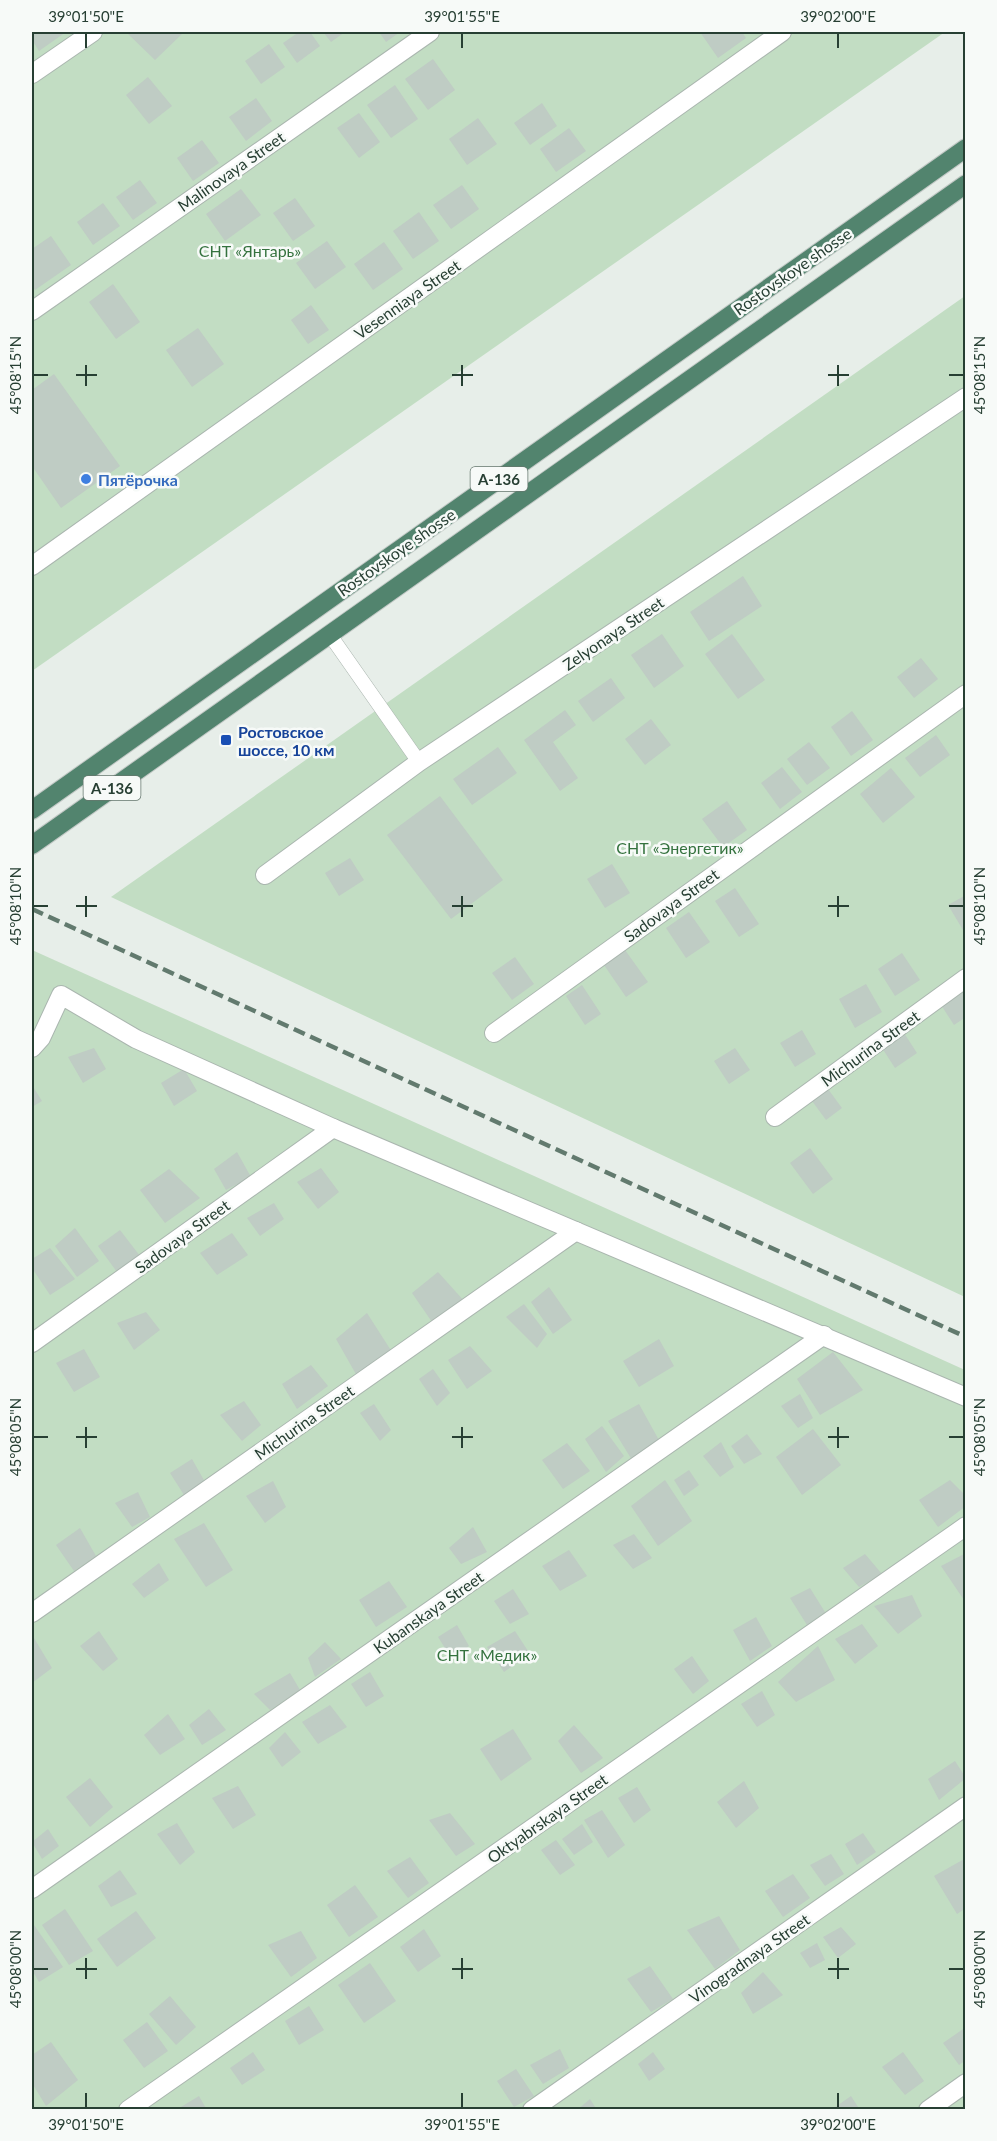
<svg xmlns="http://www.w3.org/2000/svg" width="997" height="2141" font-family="Lato,sans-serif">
<rect width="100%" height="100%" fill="#e7eee9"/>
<g fill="#c2ddc3">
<path d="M32,32H945L32,671Z"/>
<path d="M965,296V1297L111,897Z"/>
<path d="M32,950L965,1370V2109H32Z"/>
</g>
<g fill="#bfccc4">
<path d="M32,32H66L39,51L32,40Z"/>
<path d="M126,32H179L182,34L155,60Z"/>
<path d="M299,32H310L320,46L297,63L283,43Z"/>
<path d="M323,32H345L331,42Z"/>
<path d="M379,32H400L386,42Z"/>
<path d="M700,32H742L746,38L718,58Z"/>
<path d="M269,44L285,67L261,84L245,61Z"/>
<path d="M433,59L455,90L428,110L405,79Z"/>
<path d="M148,77L172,106L149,124L126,95Z"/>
<path d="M395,85L418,119L391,138L367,105Z"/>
<path d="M256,98L272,121L246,141L229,117Z"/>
<path d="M542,103L557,126L530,145L514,123Z"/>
<path d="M359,113L380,142L359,158L337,128Z"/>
<path d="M478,118L497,144L467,165L449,139Z"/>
<path d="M569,128L586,151L556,172L540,149Z"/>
<path d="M202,140L219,163L193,181L177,158Z"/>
<path d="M140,180L157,203L133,220L116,197Z"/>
<path d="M462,185L479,209L451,229L433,205Z"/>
<path d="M241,189L261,215L225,241L206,214Z"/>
<path d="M295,198L315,226L293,241L273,213Z"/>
<path d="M103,203L120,226L93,245L77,222Z"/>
<path d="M419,212L439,241L413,259L393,231Z"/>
<path d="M51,236L71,265L35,290L32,285V249Z"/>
<path d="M327,241L346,267L315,289L296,263Z"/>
<path d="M384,242L403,269L373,290L354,264Z"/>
<path d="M113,284L140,322L116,339L89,302Z"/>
<path d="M311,305L329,330L308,344L291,320Z"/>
<path d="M198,328L224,364L192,387L166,350Z"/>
<path d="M54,374L120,466L61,508L32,466V390Z"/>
<path d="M743,576L762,606L709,641L690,612Z"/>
<path d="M662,634L684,666L654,688L631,655Z"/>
<path d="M732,634L765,680L738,699L705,654Z"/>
<path d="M921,658L938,679L914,698L897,677Z"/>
<path d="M611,678L625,698L593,722L578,701Z"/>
<path d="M565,710L576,725L553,742L578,778L560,791L524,740Z"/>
<path d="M852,711L873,740L851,756L831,727Z"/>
<path d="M651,719L671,745L645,765L625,739Z"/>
<path d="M936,735L950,755L920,777L905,758Z"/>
<path d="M809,742L830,768L807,785L787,759Z"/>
<path d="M498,747L517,773L472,805L453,779Z"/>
<path d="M782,767L802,792L780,809L761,783Z"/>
<path d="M891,768L915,797L883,823L860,794Z"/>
<path d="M440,796L503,880L451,919L387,835Z"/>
<path d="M727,801L747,830L723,847L702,819Z"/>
<path d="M350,858L364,880L339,896L325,873Z"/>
<path d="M612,864L630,893L605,908L587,879Z"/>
<path d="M735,888L759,924L739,937L715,901Z"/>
<path d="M966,895V935L948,905Z"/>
<path d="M689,912L710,942L686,958L666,928Z"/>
<path d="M625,950L648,982L626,997L604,965Z"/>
<path d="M902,953L920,980L895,996L878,969Z"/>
<path d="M515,957L534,984L512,1000L492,973Z"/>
<path d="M866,984L882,1012L855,1028L839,999Z"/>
<path d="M582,985L601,1014L585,1025L566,996Z"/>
<path d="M962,991L966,996V1017L954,1025L941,1005Z"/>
<path d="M802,1030L816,1054L795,1067L780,1043Z"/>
<path d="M904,1033L917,1053L895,1068L882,1048Z"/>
<path d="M94,1048L106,1069L83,1083L68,1057Z"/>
<path d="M735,1048L750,1070L729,1084L714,1061Z"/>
<path d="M184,1069L197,1091L174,1106L161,1083Z"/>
<path d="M32,1085L42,1101L32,1107Z"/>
<path d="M828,1089L842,1108L826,1120L812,1101Z"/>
<path d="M810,1148L833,1179L813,1194L790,1163Z"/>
<path d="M237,1152L251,1177L226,1190L214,1169Z"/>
<path d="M321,1168L339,1192L318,1209L297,1182Z"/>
<path d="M169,1169L200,1198L165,1223L140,1190Z"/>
<path d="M274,1203L284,1219L260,1236L247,1218Z"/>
<path d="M75,1228L99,1261L77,1277L55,1246Z"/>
<path d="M120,1230L140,1256L117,1272L98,1246Z"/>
<path d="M232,1233L248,1255L217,1275L200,1253Z"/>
<path d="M50,1248L75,1279L50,1295L32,1268V1259Z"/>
<path d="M438,1272L465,1302L432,1322L412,1293Z"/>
<path d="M549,1287L572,1320L553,1334L531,1302Z"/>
<path d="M524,1304L547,1334L537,1348L506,1317Z"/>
<path d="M146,1312L160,1330L134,1350L117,1323Z"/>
<path d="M367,1313L392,1352L357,1376L336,1339Z"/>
<path d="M659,1339L674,1366L639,1387L623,1361Z"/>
<path d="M470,1346L492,1371L467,1389L448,1360Z"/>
<path d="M84,1349L100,1377L74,1392L56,1363Z"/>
<path d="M833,1352L863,1390L820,1415L797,1379Z"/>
<path d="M311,1365L328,1386L297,1409L282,1384Z"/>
<path d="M433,1369L450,1393L437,1406L419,1379Z"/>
<path d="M800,1394L813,1418L798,1428L781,1406Z"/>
<path d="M244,1401L261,1425L242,1441L220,1415Z"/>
<path d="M374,1404L391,1430L380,1441L360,1413Z"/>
<path d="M639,1404L660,1442L632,1460L608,1421Z"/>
<path d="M602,1426L624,1456L606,1472L585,1439Z"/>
<path d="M813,1429L841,1465L802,1495L776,1457Z"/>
<path d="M747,1434L762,1454L744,1464L731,1446Z"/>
<path d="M721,1442L734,1467L720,1477L703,1456Z"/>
<path d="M567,1443L590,1471L563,1489L542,1460Z"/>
<path d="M192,1459L205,1482L184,1495L170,1473Z"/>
<path d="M689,1470L699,1485L684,1496L674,1480Z"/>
<path d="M665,1480L692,1521L658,1546L631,1506Z"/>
<path d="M950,1480L966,1496V1506L938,1527L919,1500Z"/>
<path d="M273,1481L286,1507L265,1523L246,1496Z"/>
<path d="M138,1492L150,1517L132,1527L115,1503Z"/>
<path d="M204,1523L233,1570L206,1587L174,1539Z"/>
<path d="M473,1527L487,1552L461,1564L449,1548Z"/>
<path d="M80,1528L96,1556L74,1571L56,1545Z"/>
<path d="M634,1534L652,1558L633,1569L613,1545Z"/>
<path d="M569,1550L587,1576L560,1591L542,1566Z"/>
<path d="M966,1553V1603L941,1566Z"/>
<path d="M865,1554L882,1574L859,1587L843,1568Z"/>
<path d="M159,1563L169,1580L144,1598L132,1584Z"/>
<path d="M389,1581L407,1607L376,1627L359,1600Z"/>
<path d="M810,1588L825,1612L807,1625L790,1598Z"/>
<path d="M513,1589L529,1614L510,1624L494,1601Z"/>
<path d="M912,1595L922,1616L898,1634L874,1606Z"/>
<path d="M756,1617L772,1646L750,1661L733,1630Z"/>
<path d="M862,1624L878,1646L855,1664L835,1639Z"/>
<path d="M457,1625L469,1646L452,1659L438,1637Z"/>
<path d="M99,1631L118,1659L103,1671L80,1646Z"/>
<path d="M515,1631L530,1654L504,1672L487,1647Z"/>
<path d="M34,1638L52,1668L32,1683V1640Z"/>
<path d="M325,1642L341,1659L315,1677L308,1658Z"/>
<path d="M818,1646L835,1680L796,1702L778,1682Z"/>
<path d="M692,1656L709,1681L693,1694L674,1669Z"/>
<path d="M370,1672L384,1696L366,1707L351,1684Z"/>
<path d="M290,1673L300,1690L270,1710L254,1694Z"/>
<path d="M762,1691L775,1715L757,1727L741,1704Z"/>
<path d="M330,1705L347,1727L318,1744L302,1722Z"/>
<path d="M209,1709L226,1730L202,1745L189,1725Z"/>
<path d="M168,1714L185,1739L160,1755L144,1735Z"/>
<path d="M574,1725L603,1758L581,1773L558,1741Z"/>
<path d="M513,1729L532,1759L501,1781L480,1749Z"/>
<path d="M285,1732L301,1752L282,1767L269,1748Z"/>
<path d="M955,1761L966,1778L939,1800L928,1779Z"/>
<path d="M90,1778L113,1807L90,1827L66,1797Z"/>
<path d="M744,1781L759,1808L736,1828L717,1802Z"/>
<path d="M238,1786L256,1815L233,1829L212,1798Z"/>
<path d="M637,1787L651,1810L634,1823L618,1798Z"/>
<path d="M602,1810L625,1845L608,1858L584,1820Z"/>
<path d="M450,1813L475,1844L456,1856L429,1820Z"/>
<path d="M177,1823L195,1852L180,1865L157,1834Z"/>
<path d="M582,1824L593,1842L574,1855L562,1839Z"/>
<path d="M48,1829L59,1846L42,1859L32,1842Z"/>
<path d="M863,1833L876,1852L857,1865L845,1844Z"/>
<path d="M556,1840L575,1865L560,1875L541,1850Z"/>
<path d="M831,1854L844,1874L825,1886L810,1865Z"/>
<path d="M410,1857L429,1883L408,1898L387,1871Z"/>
<path d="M966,1858V1908L957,1914L934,1876Z"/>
<path d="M120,1870L137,1894L111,1907L98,1886Z"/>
<path d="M793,1874L810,1898L783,1917L765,1891Z"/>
<path d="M355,1885L378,1917L349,1937L327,1905Z"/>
<path d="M65,1909L93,1951L69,1965L42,1925Z"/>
<path d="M136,1911L156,1938L117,1967L97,1939Z"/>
<path d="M719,1916L740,1950L715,1969L687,1930Z"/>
<path d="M34,1925L63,1967L39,1982L32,1970V1927Z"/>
<path d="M841,1927L856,1944L838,1958L823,1937Z"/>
<path d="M424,1929L441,1956L418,1972L400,1947Z"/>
<path d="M301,1931L317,1958L291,1977L268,1945Z"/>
<path d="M817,1943L825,1960L810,1968L800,1953Z"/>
<path d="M370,1963L396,2001L364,2023L338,1985Z"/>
<path d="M650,1966L673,1999L651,2012L627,1979Z"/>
<path d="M763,1972L783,1995L753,2014L741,1993Z"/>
<path d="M170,1996L196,2027L176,2045L149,2014Z"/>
<path d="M309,2006L324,2030L299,2045L285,2021Z"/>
<path d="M147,2022L168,2051L144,2068L123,2040Z"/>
<path d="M966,2027V2060L959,2065L943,2043Z"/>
<path d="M51,2042L78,2080L46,2106L32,2083V2055Z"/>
<path d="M560,2049L569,2068L543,2084L530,2065Z"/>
<path d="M253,2052L265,2070L242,2085L230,2068Z"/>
<path d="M653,2052L665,2069L649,2081L638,2064Z"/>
<path d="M903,2052L924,2081L905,2095L882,2067Z"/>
<path d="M516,2069L534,2096L514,2107L497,2081Z"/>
<path d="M199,2096L207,2110H176Z"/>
<path d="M851,2096L860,2110H831Z"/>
<path d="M590,2099L597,2110H577Z"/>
</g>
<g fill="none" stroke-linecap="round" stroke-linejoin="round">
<defs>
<path id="service" d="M330,635L419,762"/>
<g id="minor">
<path d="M32,74L93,32"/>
<path d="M32,311L430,32"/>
<path d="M32,566L782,32"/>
<path d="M265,875L419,762L966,397"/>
<path d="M494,1033L966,694"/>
<path d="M32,1048L41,1038L61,995L136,1039L333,1128L966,1397"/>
<path d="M775,1117L966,978"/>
<path d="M32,1343L333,1128"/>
<path d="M32,1613L576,1231"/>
<path d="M32,1889L824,1335"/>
<path d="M128,2110L966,1526"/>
<path d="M532,2110L966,1806"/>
<path d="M928,2110L966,2083"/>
</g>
<g id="trunk">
<path d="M32,810L966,148"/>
<path d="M32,845L966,184"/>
</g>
</defs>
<use href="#service" stroke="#aab6af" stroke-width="15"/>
<use href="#minor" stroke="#aab6af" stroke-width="20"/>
<use href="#trunk" stroke="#c3c9c6" stroke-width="20"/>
<use href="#service" stroke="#fff" stroke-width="14"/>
<use href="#minor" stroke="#fff" stroke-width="18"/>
<use href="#trunk" stroke="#52846e" stroke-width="18"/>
<path stroke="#627a6e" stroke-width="4.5" stroke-dasharray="12 6" stroke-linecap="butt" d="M32,909L966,1337"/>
</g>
<path fill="none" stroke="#273f33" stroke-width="2" d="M86,33V48M462,33V48M838,33V48M86,365V386M462,365V386M838,365V386M33,375H48M76,375H97M452,375H473M828,375H849M949,375H964M86,896V917M462,896V917M838,896V917M33,906H48M76,906H97M452,906H473M828,906H849M949,906H964M86,1427V1448M462,1427V1448M838,1427V1448M33,1437H48M76,1437H97M452,1437H473M828,1437H849M949,1437H964M86,1958V1979M462,1958V1979M838,1958V1979M33,1969H48M76,1969H97M452,1969H473M828,1969H849M949,1969H964M86,2093V2108M462,2093V2108M838,2093V2108"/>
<circle fill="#3f7fe0" stroke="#f7faf8" stroke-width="2" cx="86" cy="479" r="6"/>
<rect fill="#1a4fb4" stroke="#f7faf8" stroke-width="2" x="220" y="734" width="12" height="12" rx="3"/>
<g text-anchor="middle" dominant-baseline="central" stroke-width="5" stroke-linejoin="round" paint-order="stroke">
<g fill="#f7faf8" stroke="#65776e" stroke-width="1.5">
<rect x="470.5" y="467" width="57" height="24" rx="4.5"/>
<rect x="83.5" y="776" width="57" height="24" rx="4.5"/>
</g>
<g font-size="15" font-weight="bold" fill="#273f33">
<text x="499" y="479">А-136</text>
<text x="112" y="788">А-136</text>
</g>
<g font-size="16" fill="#273f33" stroke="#f7faf8">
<text transform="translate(231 171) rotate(-35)">Malinovaya Street</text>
<text transform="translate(792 271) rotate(-35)">Rostovskoye shosse</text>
<text transform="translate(407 299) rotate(-35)">Vesenniaya Street</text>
<text transform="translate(396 552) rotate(-35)">Rostovskoye shosse</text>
<text transform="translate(613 633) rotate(-34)">Zelyonaya Street</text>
<text transform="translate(671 905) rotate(-36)">Sadovaya Street</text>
<text transform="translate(870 1048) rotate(-36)">Michurina Street</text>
<text transform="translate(182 1236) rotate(-36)">Sadovaya Street</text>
<text transform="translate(304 1422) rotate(-35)">Michurina Street</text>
<text transform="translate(428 1612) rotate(-35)">Kubanskaya Street</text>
<text transform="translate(547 1818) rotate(-35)">Oktyabrskaya Street</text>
<text transform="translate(749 1958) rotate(-35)">Vinogradnaya Street</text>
</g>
<g font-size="16" fill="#34723e" stroke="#f7faf8">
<text x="250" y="250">СНТ «Янтарь»</text>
<text x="680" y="847">СНТ «Энергетик»</text>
<text x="487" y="1654">СНТ «Медик»</text>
</g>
<g font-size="16" font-weight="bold" fill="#366cbe" stroke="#f7faf8" text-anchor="start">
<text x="98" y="479">Пятёрочка</text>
</g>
<g font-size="16" font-weight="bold" fill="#164399" stroke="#f7faf8" text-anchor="start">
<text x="238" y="731">Ростовское<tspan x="238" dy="18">шоссе, 10 км</tspan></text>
</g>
</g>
<rect width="997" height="2141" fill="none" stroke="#f7faf8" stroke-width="66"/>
<rect x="33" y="33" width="931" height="2075" fill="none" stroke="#273f33" stroke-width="2"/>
<g font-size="15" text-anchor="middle" fill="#273f33">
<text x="86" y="22">39°01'50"E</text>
<text x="462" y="22">39°01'55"E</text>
<text x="838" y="22">39°02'00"E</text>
<text transform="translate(16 375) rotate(-90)" y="5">45°08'15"N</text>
<text transform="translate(980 375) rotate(-90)" y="5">45°08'15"N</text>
<text transform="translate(16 906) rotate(-90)" y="5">45°08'10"N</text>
<text transform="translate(980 906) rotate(-90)" y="5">45°08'10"N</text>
<text transform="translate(16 1437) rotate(-90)" y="5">45°08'05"N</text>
<text transform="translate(980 1437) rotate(-90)" y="5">45°08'05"N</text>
<text transform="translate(16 1969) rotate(-90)" y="5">45°08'00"N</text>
<text transform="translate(980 1969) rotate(-90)" y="5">45°08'00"N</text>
<text x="86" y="2130">39°01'50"E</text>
<text x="462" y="2130">39°01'55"E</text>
<text x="838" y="2130">39°02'00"E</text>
</g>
</svg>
